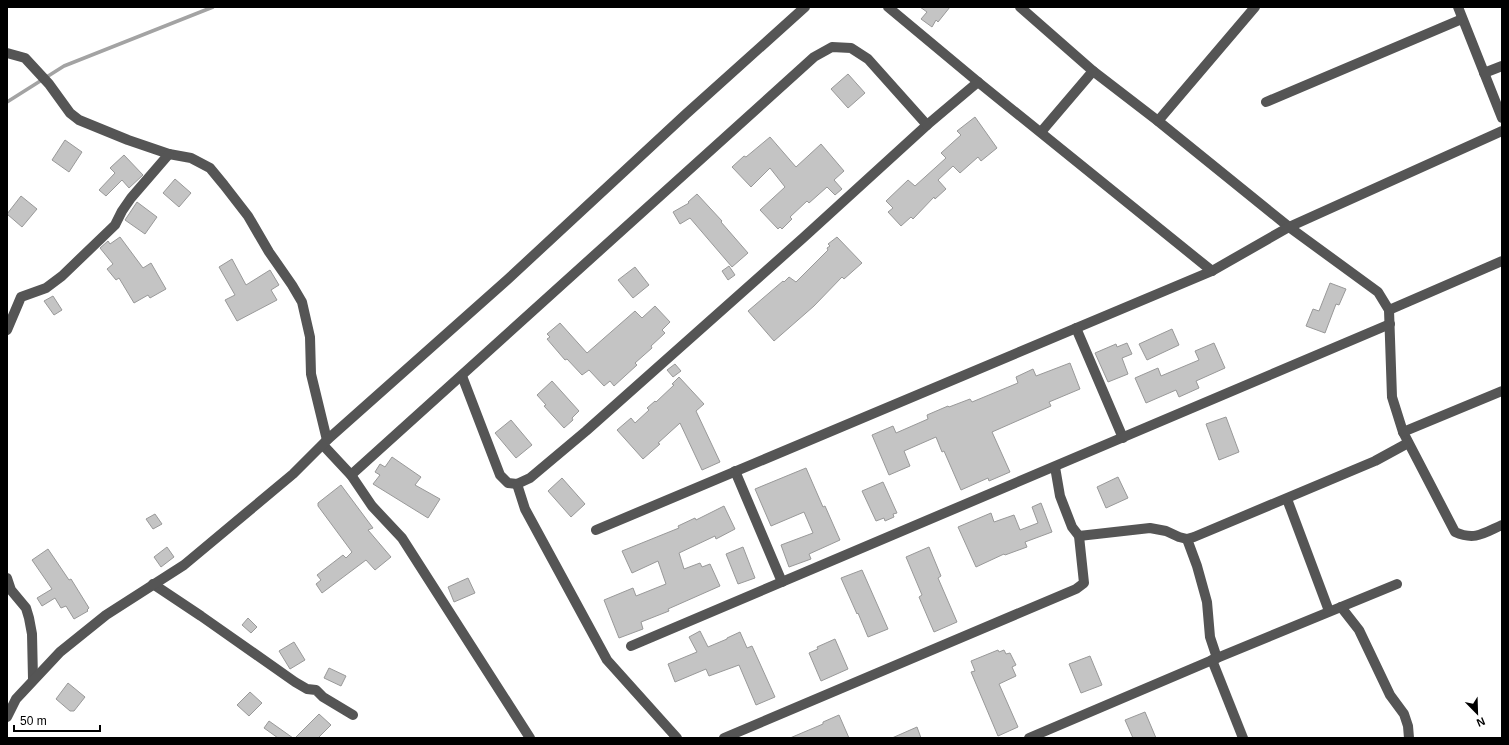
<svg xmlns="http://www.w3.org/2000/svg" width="1509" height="745" font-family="Arial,sans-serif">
<rect width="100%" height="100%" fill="#fff"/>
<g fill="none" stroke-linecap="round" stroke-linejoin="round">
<path stroke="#a3a3a3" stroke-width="3.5" d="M7,102L64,66L213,7"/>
</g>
<g fill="#c4c4c4" stroke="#999">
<path d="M920,7H950L938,22L936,20L932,27L921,19L927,12Z"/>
<path d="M848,74L865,93L848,108L831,89Z"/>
<path d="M975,117L997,148L981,161L978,157L960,173L953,166L938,180L946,189L935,199L934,197L913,219L911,217L901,226L888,212L893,208L886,201L908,180L915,186L946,158L941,153L961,135L957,131Z"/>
<path d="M770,137L796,167L821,144L844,171L834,180L842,189L835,195L827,187L809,203L807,201L790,217L792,219L782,229L780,227L778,229L760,210L785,187L770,168L751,187L732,167L744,156L746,157Z"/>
<path d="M65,140L82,152L69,172L52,160Z"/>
<path d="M124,155L143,175L129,188L122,180L106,196L99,190L115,173L110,168Z"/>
<path d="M175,179L191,193L179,207L163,193Z"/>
<path d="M697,194L722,221L721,222L748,253L732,267L690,218L680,224L673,212L689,203L688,202Z"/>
<path d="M21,196L37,209L22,227L7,214Z"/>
<path d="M137,202L157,217L145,234L125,220Z"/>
<path d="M120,237L143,268L151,263L166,289L150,298L148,295L134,303L119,278L116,280L107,269L113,264L100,248L108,241L110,244Z"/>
<path d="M837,237L862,263L844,279L842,277L814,306L774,341L748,311L783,281L784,282L789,277L796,282L828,250L827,248L830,246L828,244Z"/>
<path d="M232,259L246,285L270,270L279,285L271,290L277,300L237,321L225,300L235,295L219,267Z"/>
<path d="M729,266L735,275L728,280L722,271Z"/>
<path d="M635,267L649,285L633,298L618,280Z"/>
<path d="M1330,283L1346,289L1339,305L1336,304L1325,333L1306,326L1313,309L1319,311Z"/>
<path d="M53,296L62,310L54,315L44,301Z"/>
<path d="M655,306L670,322L662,330L665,333L651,346L652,348L635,363L637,365L614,386L610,381L604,386L589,370L582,375L567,359L565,360L547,339L550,337L547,334L560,323L587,353L635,311L642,318Z"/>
<path d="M1172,329L1179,345L1147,360L1139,344Z"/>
<path d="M1127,343L1132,354L1122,358L1128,374L1108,382L1095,353L1116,344L1117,347Z"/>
<path d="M1214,343L1225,368L1196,381L1199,388L1179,397L1176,390L1146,403L1135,378L1158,368L1161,376L1199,360L1195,351Z"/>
<path d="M1070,363L1080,389L1049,402L1051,406L992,432L1010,472L989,481L988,478L961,490L944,451L942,452L936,437L904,451L910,466L889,475L872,435L893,426L896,433L928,419L927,415L948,406L949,407L970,399L972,402L1018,383L1016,377L1033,369L1036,376Z"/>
<path d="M675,364L681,371L673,377L667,370Z"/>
<path d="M679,377L704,404L696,411L720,462L702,470L680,423L658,443L660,444L643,459L617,430L631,418L635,423L649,410L647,408L655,401L656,402L674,385L672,384Z"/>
<path d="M552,381L579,411L572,418L573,420L564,428L544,406L546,405L537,395Z"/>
<path d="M1226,417L1239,452L1219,460L1206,424Z"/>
<path d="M511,420L532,445L516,458L495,433Z"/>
<path d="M392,457L421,477L415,485L440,499L428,518L373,484L380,475L375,472L380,464L385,467Z"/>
<path d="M806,468L823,507L825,506L840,540L809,554L811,559L789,567L781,545L813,533L804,512L771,526L755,489Z"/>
<path d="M1118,477L1128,498L1106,508L1097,487Z"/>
<path d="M562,478L585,504L571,517L548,491Z"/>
<path d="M883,482L897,513L893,514L894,517L885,521L884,518L876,521L862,491Z"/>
<path d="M341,485L373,528L368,530L391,557L375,570L366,560L322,593L316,584L321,580L317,575L343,555L346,558L352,552L318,506V503Z"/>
<path d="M1041,503L1052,532L1025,542L1027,547L1005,555L1004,554L976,567L958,527L991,513L994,522L1014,515L1020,530L1038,523L1032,507Z"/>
<path d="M724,506L735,529L716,539L715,536L679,553L684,569L700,563L702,567L710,564L720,586L668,609L669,611L641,622L643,629L619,638L604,600L633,588L636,596L666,584L658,561L632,573L622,551L679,528L678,526L695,518L696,520Z"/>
<path d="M155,514L162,524L153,529L146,519Z"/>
<path d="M167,547L174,557L161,567L154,557Z"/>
<path d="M743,547L755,578L738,584L726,554Z"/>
<path d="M929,547L941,576L938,578L957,622L934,632L919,597L922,595L906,557Z"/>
<path d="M48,549L69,580L71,579L89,608L87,610L88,611L74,619L66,606L61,608L55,598L42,606L37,598L52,589L32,560Z"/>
<path d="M862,570L888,629L868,637L858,613L857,614L841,578Z"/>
<path d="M468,578L475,593L454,602L448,587Z"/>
<path d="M248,618L257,627L251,633L242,625Z"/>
<path d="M700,631L708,647L727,639V638L740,632L747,648L752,646L775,697L756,705L739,665L709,676L706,669L675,682L668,664L697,652L689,637Z"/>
<path d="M835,639L848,669L821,681L809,653L818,649L817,647Z"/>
<path d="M294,642L305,660L290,669L279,651Z"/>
<path d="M998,650L999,652L1004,650L1006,654L1010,653L1016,665L1012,667L1016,676L999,684L1018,727L998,736L971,672L975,671L971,661Z"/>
<path d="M1090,656L1102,685L1081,693L1069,664Z"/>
<path d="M329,668L346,676L341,686L324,678Z"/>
<path d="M68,683L85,697L74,711H70L56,699Z"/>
<path d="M250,692L262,703L249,716L237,705Z"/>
<path d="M1145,712L1156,738H1133L1125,720Z"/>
<path d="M319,714L331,725L318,738H295Z"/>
<path d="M839,715L849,738H790L823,724V722Z"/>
<path d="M269,721L293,738H278L264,728Z"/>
<path d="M917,727L921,738H892Z"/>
</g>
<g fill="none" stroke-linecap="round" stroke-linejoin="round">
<g stroke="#555" stroke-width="10">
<path d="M888,7L978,82L1212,271"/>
<path d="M1020,7L1093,71L1158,121L1289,227L1378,292L1389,310L1392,397L1403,432L1455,532C1475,541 1484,533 1502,525"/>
<path d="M1458,7L1502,118"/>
<path d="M7,53L25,58L49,84L70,113L79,120L128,140L169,154L191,158L210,168L224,185L248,216L269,252L292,285L302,302L310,337L311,374L327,440"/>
<path d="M1484,73L1502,66"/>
<path d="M1266,102L1462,19"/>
<path d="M1158,121L1255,7"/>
<path d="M1041,132L1093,71"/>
<path d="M1389,310L1502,261"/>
<path d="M1076,328L1123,438"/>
<path d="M7,330L21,297L46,288L62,276L115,225L122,211L131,198L169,154"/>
<path d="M462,376L500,475L508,483L517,484L530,478L586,431L803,238L927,125L978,82"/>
<path d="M1403,432L1502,391"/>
<path d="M323,445L351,475L372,506L402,538L530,738"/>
<path d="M735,471L782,582"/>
<path d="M351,475L814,57L832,47L851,48L868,59L927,125"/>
<path d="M517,484L525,509L607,660L677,738"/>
<path d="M1287,499L1329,611"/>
<path d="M596,530L1212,271L1289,227L1502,131"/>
<path d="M1079,536L1150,528L1166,531L1179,537L1187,539L1194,537L1375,461L1408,443"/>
<path d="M1187,539L1197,566L1207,602L1210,637L1217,658"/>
<path d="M7,578L11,590L26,608L29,618L32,634L33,679"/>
<path d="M153,584L201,616L295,682L307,689L316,690L323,697L353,715"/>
<path d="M1341,607L1359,630L1390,695L1404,714L1408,726L1409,738"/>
<path d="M631,646L1390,324"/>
<path d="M1212,660L1243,738"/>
<path d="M7,717L16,699L60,652L106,615L184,565L293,474L327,440L507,280L686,114L805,7"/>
<path d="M724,738L1076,589L1084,583L1079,536L1072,527L1060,496L1055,467"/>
<path d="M1029,738L1217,658L1397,584"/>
</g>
</g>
<rect width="1509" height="745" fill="none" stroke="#000000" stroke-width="16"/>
<g transform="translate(1477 713) rotate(157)" stroke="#ffffff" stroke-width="3" paint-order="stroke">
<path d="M0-3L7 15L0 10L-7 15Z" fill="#000000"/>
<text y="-6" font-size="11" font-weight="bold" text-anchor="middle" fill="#000000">N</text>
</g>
<path d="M14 725v6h86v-6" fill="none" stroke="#000000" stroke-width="2"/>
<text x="20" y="725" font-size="12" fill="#000000" stroke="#ffffff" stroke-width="3" paint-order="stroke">50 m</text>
</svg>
